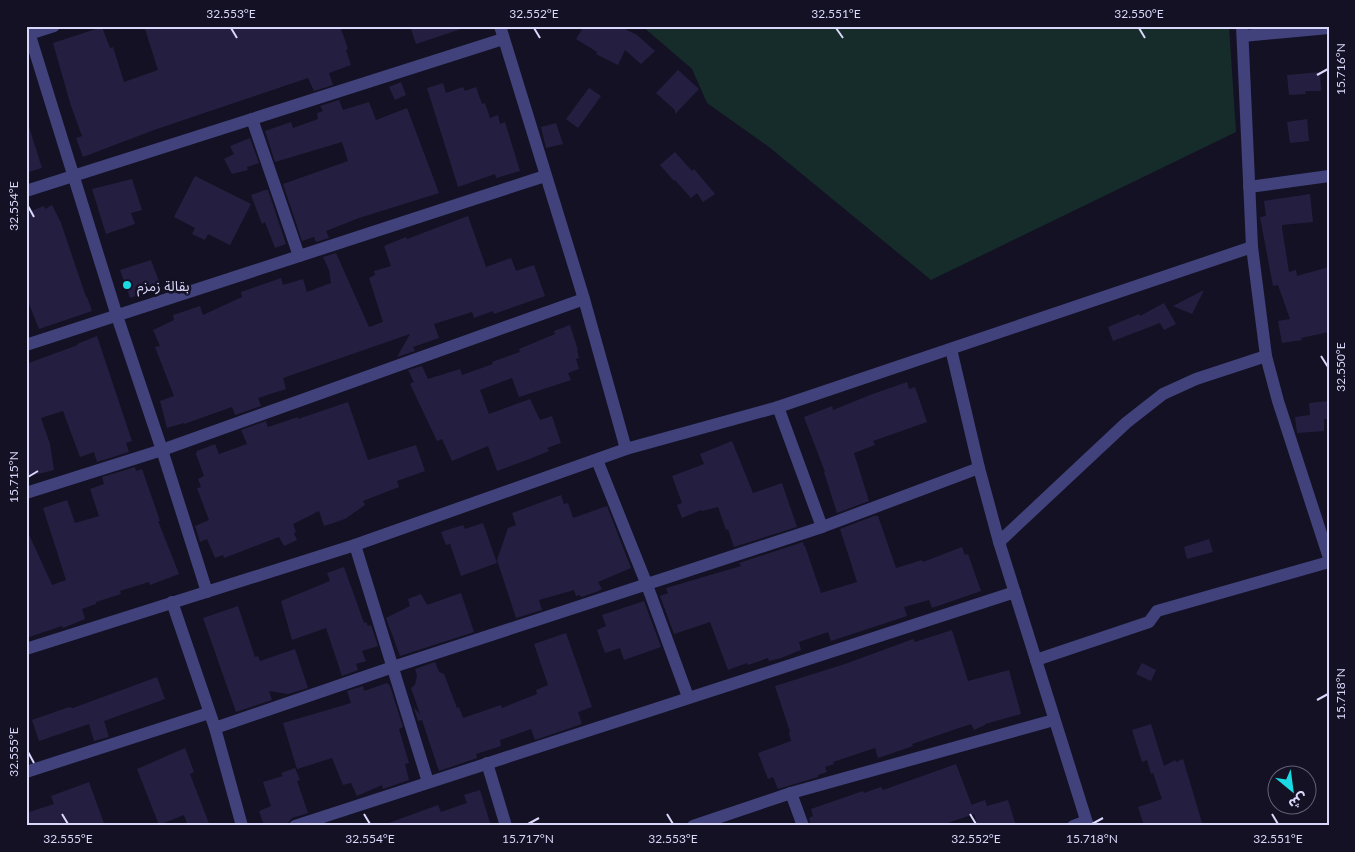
<svg xmlns="http://www.w3.org/2000/svg" width="1355" height="852" font-family="Lato,'Noto Sans Arabic',sans-serif">
<rect width="100%" height="100%" fill="#131123"/>
<path fill="#152c2a" d="M642,26H1229L1236,132L931,280L769,147L707,103L692,69Z"/>
<g fill="#241f41">
<path d="M144,26H340L348,49L346,50L351,65L329,73L333,85L314,91L308,78L154,130L83,157L76,138L82,136L71,106L53,43L102,27L110,48L113,47L124,82L158,70Z"/>
<path d="M410,26H461V29L416,44Z"/>
<path d="M584,26H619L637,35L655,51L641,64L625,50L618,65L596,54L597,52L576,39Z"/>
<path d="M678,70L699,89L675,114V110L656,93Z"/>
<path d="M1320,72L1321,91H1305L1306,94L1289,95L1287,75Z"/>
<path d="M401,82L406,95L395,100L389,87Z"/>
<path d="M443,83L446,93L463,87L465,91L476,87L482,104L485,103L490,118L498,115L500,124L505,122L520,171L496,178L495,174L458,187L427,88Z"/>
<path d="M589,88L601,96L578,128L566,119Z"/>
<path d="M339,100L343,110L369,102L376,120L407,108L439,193L359,218L326,231L329,238L316,242L314,237L302,241L283,184L348,161L342,142L275,162L265,131L291,122L293,128L318,119L317,113L323,111L320,106Z"/>
<path d="M1307,119L1309,141L1290,143L1287,122Z"/>
<path d="M556,123L563,144L546,148L541,127Z"/>
<path d="M26,127H29L42,168L26,173Z"/>
<path d="M250,138L259,163L247,167L248,170L232,174L224,159L234,154L230,146Z"/>
<path d="M675,152L692,171L694,169L715,194L703,202L697,193L691,198L675,180L674,181L660,165Z"/>
<path d="M195,176L251,204L230,245L208,234L205,240L192,234L195,228L174,217Z"/>
<path d="M132,179L142,210L131,213L135,224L106,234L92,189Z"/>
<path d="M265,190H268L286,244L275,248L265,222L262,224L251,195Z"/>
<path d="M1310,194L1313,222L1282,225V228L1289,272L1296,270L1297,276L1329,267V332L1301,338L1302,340L1282,343L1278,321L1290,319L1278,285L1273,286L1260,217L1266,216L1264,201Z"/>
<path d="M52,205L61,223L86,297H87L92,311L39,329L26,296V213L44,206L45,209Z"/>
<path d="M468,216L486,267L511,258L516,271L534,265L545,296L494,314L493,311L474,318L472,312L434,324L439,338L413,347L415,351L397,357L410,334L283,378L286,389L258,398L261,406L235,415L232,407L184,424V423L167,428L160,401L174,396L155,347L160,346L153,330L174,320L173,315L200,306L203,315L242,297L241,292L281,278L283,285L303,279L307,292L331,283L329,270L323,257L336,253L369,327L383,322L369,278L375,275L374,271L391,266L384,246L406,237L407,239Z"/>
<path d="M151,260L160,284L150,287L151,291L130,298L120,270Z"/>
<path d="M1204,290L1192,314L1173,306Z"/>
<path d="M1164,303L1176,324L1164,330L1160,323L1113,341L1108,327L1139,314L1140,316Z"/>
<path d="M570,325L578,350H577L579,358L576,359L579,369L568,373L571,380L519,397L512,378L480,390L489,414L530,399L540,420L552,416L561,443L547,448L549,451L532,458L497,471L488,446L452,461L442,439L437,441L410,384L414,382L408,370L422,366L428,379L460,369L462,375L493,364L492,362L520,352L519,349L555,334L554,331Z"/>
<path d="M97,336L132,441L126,443L129,452L97,462L94,452L80,457L63,411L41,418L50,444L54,470L26,477V364L78,345L77,344Z"/>
<path d="M907,382L909,389L915,387L927,422L873,441L875,445L854,453L869,501L837,513L824,472H825L804,417L832,406L833,410L870,395Z"/>
<path d="M1329,401V419H1324V431L1297,433L1295,417L1310,415L1309,403Z"/>
<path d="M348,402L368,460L416,445L425,471L397,481L399,487L363,501L365,505L345,519L324,526L319,511L293,524L296,532L294,533L297,540L284,546L279,537L224,558L223,555L215,558L207,539L200,542L195,526L209,520L197,488L201,487L198,479L204,476L196,454L197,451L215,444L219,454L247,444L241,430L266,421L268,427L298,417V419Z"/>
<path d="M732,441L753,493L782,483L797,527L734,547L728,529L726,530L718,507L702,511L701,510L682,518L677,505L682,503L672,476L704,464L700,454Z"/>
<path d="M135,467L136,471L142,469L160,521H158L179,574L150,585L149,582L120,591L121,594L96,602V604L82,609L85,619L63,628L62,626L26,638V528L52,585L66,580L43,508L67,500L75,523L99,516L90,489L104,484L102,477Z"/>
<path d="M561,495L564,504L568,503L573,518L607,506L631,568L598,582L602,589L596,592L581,597L580,595L576,596L574,590L539,600L542,610L516,618L497,560L508,528L516,525L512,513Z"/>
<path d="M874,516H878L896,568L922,560L923,562L962,547L965,555L968,554L981,591L932,608L929,600L904,607L907,616L831,641L828,632L799,642L801,650L781,658L769,661L768,658L748,665L747,663L728,670L710,622L674,634L660,596L668,593L666,588L741,566L739,563L803,542L804,546H805L821,593L857,582L840,529Z"/>
<path d="M483,523L497,563L461,576L450,544L446,545L441,532L463,525L465,529Z"/>
<path d="M1209,539L1213,552L1187,559L1184,547Z"/>
<path d="M344,567L364,623L366,622L368,626L371,625L378,646L362,651L366,661L356,664L358,670L342,676L326,628L292,640L281,601L330,581L327,573Z"/>
<path d="M461,593L474,632L400,656L386,618L410,606L408,599L421,594L427,605Z"/>
<path d="M644,601L661,647L624,660L620,648L605,653L597,630L606,626L602,615Z"/>
<path d="M238,606L255,657L258,656L260,661L295,649L308,688L288,694L269,691L272,700L236,712L203,618Z"/>
<path d="M952,630L968,681L1009,670L1021,714L985,724V725L974,730L971,724L912,744L913,746L878,758L875,748L833,762L834,764L825,767L827,772L818,775V777L778,789L773,777L768,779L758,753L791,741L789,733L790,732L775,686L845,664L913,639L915,642Z"/>
<path d="M566,633L592,707L578,712L582,724L535,740L531,729L500,740L501,746L476,754L477,758L439,771L422,720L418,721L414,708L420,714L411,688L415,685L417,675L415,669L435,662L439,672L444,674L457,708L459,707L463,718L501,705L502,708L537,694L536,690L548,685L534,644Z"/>
<path d="M1142,663L1156,670L1151,681L1136,674Z"/>
<path d="M157,677L165,699L104,721L109,737L94,741L89,724L39,741L32,720L69,707L73,708Z"/>
<path d="M387,683L390,686L403,727L399,729L409,763L405,764L409,780L383,789L382,785L357,796L351,783L343,785L332,758L297,769L283,723L351,703L347,691L363,686L364,691Z"/>
<path d="M1151,724L1164,766L1175,760L1176,762L1183,759L1203,826H1144L1138,807L1162,799L1153,773L1151,774L1147,760L1142,762L1132,730Z"/>
<path d="M185,748L194,772L190,774L210,826H188L184,815L159,825L137,769Z"/>
<path d="M956,764L972,806L971,805L985,800L987,806L1008,800L1016,826H978L974,814L939,826H811L809,818L813,816L811,809L863,791L864,793L881,787L883,790Z"/>
<path d="M295,768L300,780L297,781L308,813L292,818L287,825L284,826H264L259,811L271,806L263,782L283,776L281,773Z"/>
<path d="M89,782L105,826H26V813L54,804L51,796Z"/>
<path d="M480,790L491,826H387L386,824L438,805L441,812L467,803L464,795Z"/>
</g>
<g fill="none" stroke-linecap="round" stroke-linejoin="round">
<g stroke="#41427c" stroke-width="12">
<path d="M27,26L117,316L162,450L207,592"/>
<path d="M500,26L584,299L626,449"/>
<path d="M1242,26L1252,247L1266,356L1278,401L1329,558"/>
<path d="M26,35L54,26"/>
<path d="M1243,36L1329,28"/>
<path d="M252,119L299,256"/>
<path d="M1249,187L1329,176"/>
<path d="M26,191L503,39"/>
<path d="M26,345L545,176"/>
<path d="M951,349L979,468L999,542L1088,826"/>
<path d="M778,407L822,527"/>
<path d="M597,460L647,585L688,697"/>
<path d="M26,493L162,450L584,299"/>
<path d="M999,542L1126,423L1163,394L1196,379L1266,356"/>
<path d="M355,545L428,782"/>
<path d="M26,649L355,545L626,449L778,407L1252,247"/>
<path d="M1036,660L1149,622L1157,611L1329,562"/>
<path d="M215,728L393,667L822,527L979,468"/>
<path d="M487,763L506,826"/>
<path d="M26,772L209,713"/>
<path d="M791,793L803,826"/>
<path d="M295,826L1015,592"/>
<path d="M693,826L791,793L1054,720"/>
<path d="M1073,826L1086,821"/>
</g>
<path stroke="#41427c" stroke-width="12" d="M172,602L215,728L242,826"/>
</g>
<path fill="none" stroke="#d9d7fa" stroke-width="2" d="M231,28L237,38M534,28L540,38M836,28L843,38M1139,28L1145,38M1317,75L1328,69M28,206L34,217M1321,356L1328,367M28,477L38,471M1317,700L1328,694M28,752L34,763M62,814L68,824M364,814L370,824M667,814L673,824M970,814L976,824M1272,814L1278,824M528,824L539,818M1092,824L1103,818"/>
<circle fill="#1bd9e2" stroke="#131123" stroke-width="2" cx="127" cy="285" r="5"/>
<g text-anchor="middle" dominant-baseline="central" stroke-width="5" stroke-linejoin="round" paint-order="stroke">
<g font-size="14" fill="#d9d7fa" stroke="#131123" text-anchor="start">
<text x="137" y="285">بقالة زمزم</text>
</g>
</g>
<rect width="1355" height="852" fill="none" stroke="#131123" stroke-width="55"/>
<g transform="translate(1292 790) rotate(151)"><circle r="24" fill="#131123" stroke="#626079"/>
<path d="M0-4L9 19L0 12L-9 19Z" fill="#1bd9e2"/>
<text y="-8" font-size="14" font-weight="bold" text-anchor="middle" fill="#d9d7fa">ش</text>
</g>
<rect x="28" y="28" width="1300" height="796" fill="none" stroke="#d9d7fa" stroke-width="2"/>
<g font-size="12" text-anchor="middle" fill="#d9d7fa">
<text x="231" y="18">32.553°E</text>
<text x="534" y="18">32.552°E</text>
<text x="836" y="18">32.551°E</text>
<text x="1139" y="18">32.550°E</text>
<text transform="translate(1341 69) rotate(-90)" y="4">15.716°N</text>
<text transform="translate(14 206) rotate(-90)" y="4">32.554°E</text>
<text transform="translate(1341 367) rotate(-90)" y="4">32.550°E</text>
<text transform="translate(14 477) rotate(-90)" y="4">15.715°N</text>
<text transform="translate(1341 694) rotate(-90)" y="4">15.718°N</text>
<text transform="translate(14 752) rotate(-90)" y="4">32.555°E</text>
<text x="68" y="843">32.555°E</text>
<text x="370" y="843">32.554°E</text>
<text x="528" y="843">15.717°N</text>
<text x="673" y="843">32.553°E</text>
<text x="976" y="843">32.552°E</text>
<text x="1092" y="843">15.718°N</text>
<text x="1278" y="843">32.551°E</text>
</g>
</svg>
